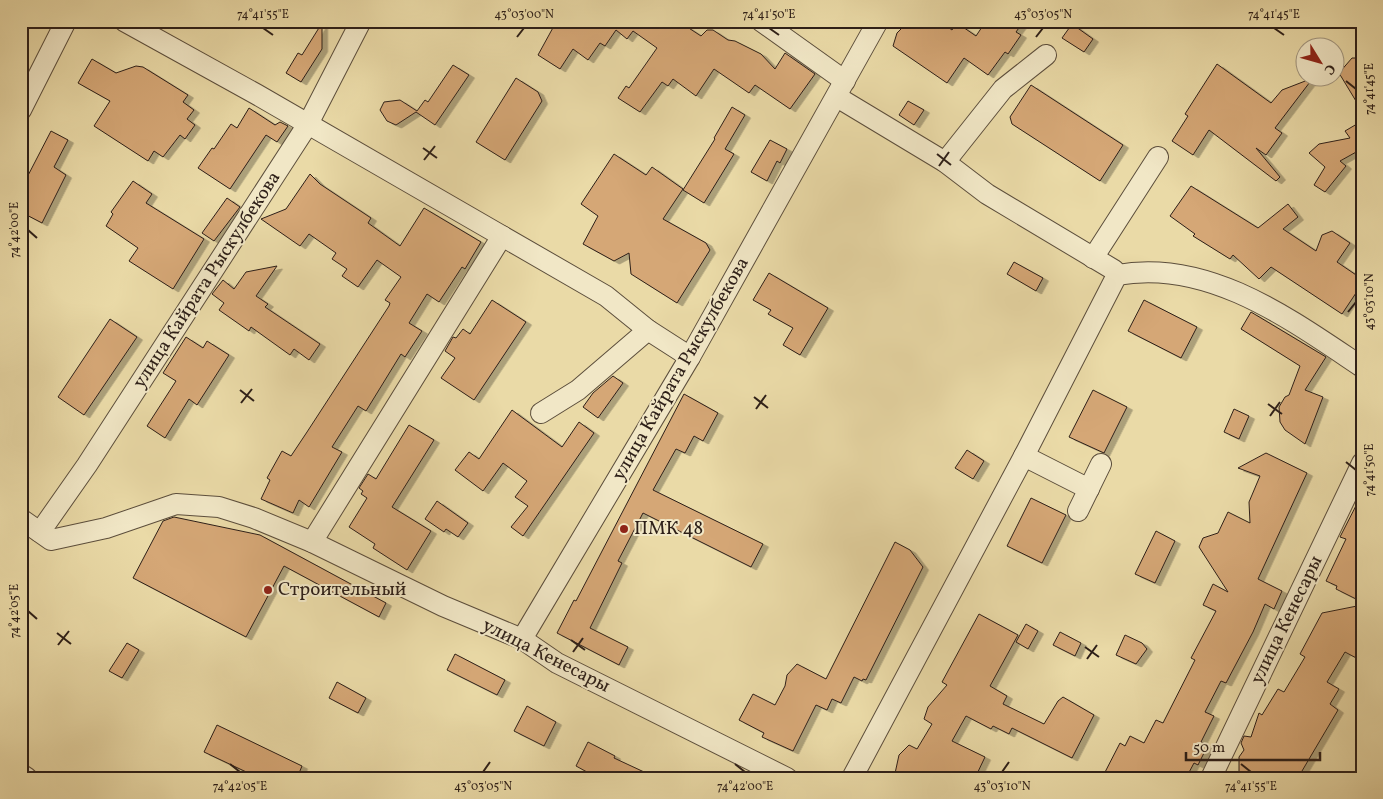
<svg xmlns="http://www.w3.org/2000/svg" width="1383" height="799" font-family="Vollkorn,serif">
<defs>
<filter id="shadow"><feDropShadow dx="5.5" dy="3" stdDeviation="0" flood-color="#0004"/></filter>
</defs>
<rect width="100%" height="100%" fill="#eadaa7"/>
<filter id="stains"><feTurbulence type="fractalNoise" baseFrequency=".004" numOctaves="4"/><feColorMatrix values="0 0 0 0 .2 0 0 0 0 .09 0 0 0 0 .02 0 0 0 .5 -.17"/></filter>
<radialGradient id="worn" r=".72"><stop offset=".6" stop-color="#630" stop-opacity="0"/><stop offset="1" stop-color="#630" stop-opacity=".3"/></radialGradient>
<g fill="#d5a776" stroke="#2d1f18" filter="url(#shadow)">
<path d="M570,21H678L701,36L707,30H713L728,40L735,41L761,54L775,69L785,53L815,74L790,109L755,85L749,93L714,69L696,96L673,79L668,86L662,82L640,112L618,98L626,86L629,88L657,48L633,31L627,39L616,30L605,46L600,43L588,60L573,49L560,69L538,55L555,24L567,26Z"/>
<path d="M909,21H939L952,30L957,23L976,36L986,21H1024L1016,32L1021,35L1008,54L1005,52L988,75L964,58L947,83L893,46L897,33Z"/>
<path d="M322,23V49L301,82L286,73L298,53L302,55Z"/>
<path d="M1072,24L1093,39L1084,52L1062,38Z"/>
<path d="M1352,58H1362V111L1339,73Z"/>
<path d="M92,59L116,73L136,66L143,67L188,95L183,102L194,110L187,119L195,125L185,139L180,135L163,157L154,151L148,161L94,126L110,101L78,83Z"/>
<path d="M1217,64L1271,103L1282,90L1313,78L1275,128L1282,133L1266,155L1256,148L1280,177L1276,181L1209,130L1193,155L1172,141L1188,116L1185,114Z"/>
<path d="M453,65L469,75L435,125L416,112L396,125L387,121L380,110L384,102L400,100L417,111L425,100L428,102Z"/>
<path d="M516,78L538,92L542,101L505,160L476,142Z"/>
<path d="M1031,85L1123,145L1100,181L1012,124L1010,117Z"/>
<path d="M908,101L924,110L914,125L899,115Z"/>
<path d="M732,107L745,115L725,149L734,154L704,203L683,190L715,139L714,138Z"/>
<path d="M249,108L275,125L280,122L288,126L277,142L266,135L230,189L198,168L212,148L214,149L231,124L237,128Z"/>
<path d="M1362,121V158L1358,151L1340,161L1346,166L1325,192L1314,185L1325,167L1309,153L1319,144L1350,138L1345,131Z"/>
<path d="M51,131L68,140L54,167L66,175L42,223L21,212V189Z"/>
<path d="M770,140L787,149L780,163L777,161L767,181L751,172Z"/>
<path d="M614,154L646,175L652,167L683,189L663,219L706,243L710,250L677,303L631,274L629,253L614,261L583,244L598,216L581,204Z"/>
<path d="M310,174L320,184L371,218L368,223L400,246L424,208L481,242L465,269L462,267L439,302L427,294L409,323L422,331L405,357L401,354L366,411L358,406L332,447L342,452L309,507L299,500L293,513L261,499L270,480L267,478L282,451L291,456L307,432L389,306L390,303L385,300L401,277L377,260L358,287L342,276L347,269L332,259L336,253L309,234L300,246L261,219L286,209Z"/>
<path d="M133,181L152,194L146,203L204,239L173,289L129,261L138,248L106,226L113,214L111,212Z"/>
<path d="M1191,186L1258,228L1288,204L1298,217L1283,229L1316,251L1322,235L1332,231L1350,243L1337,262L1362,279V284L1342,314L1271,267L1259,279L1233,255L1230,259L1193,236L1195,234L1170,216Z"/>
<path d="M227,198L240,207L214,241L202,233Z"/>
<path d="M1014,262L1043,278L1036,291L1007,274Z"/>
<path d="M277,266L256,296L268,304L265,307L320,344L309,360L294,349L290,355L251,327L249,331L219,310L224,303L212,294L223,280L234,289L246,272Z"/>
<path d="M769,273L828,308L800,355L783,345L793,328L768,314L771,310L753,300Z"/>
<path d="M492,300L526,322L474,400L441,378L455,358L445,351L453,337L456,338L463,329L470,334Z"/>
<path d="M1144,300L1197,327L1181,358L1128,331Z"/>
<path d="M1251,312L1326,357L1305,390L1323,397L1305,444L1285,430L1280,422L1279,407L1285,397L1289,395L1300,366L1241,329Z"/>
<path d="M110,319L137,337L84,415L58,397Z"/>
<path d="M186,337L203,348L207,341L229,355L197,405L189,399L165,438L147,426L176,381L163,373Z"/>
<path d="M613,376L623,383L598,418L583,407L593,393Z"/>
<path d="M1093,390L1127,407L1104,453L1069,437Z"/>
<path d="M684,394L718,413L703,441L694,436L685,453L676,449L653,490L763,544L751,567L643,513L618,561L622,563L590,628L628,647L619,665L557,633L574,600L576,601Z"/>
<path d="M1234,409L1249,416L1239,439L1224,432Z"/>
<path d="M512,410L562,447L579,422L594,433L523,536L511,527L528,506L515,497L527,481L503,463L483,491L455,470L469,452L479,459Z"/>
<path d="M409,425L434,440L392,507L431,531L407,570L373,548L375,544L349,527L367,498L361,494L363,491L359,488L368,474L376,479Z"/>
<path d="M967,450L984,461L973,479L955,468Z"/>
<path d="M1266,453L1307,473L1258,579L1282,591L1274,609L1265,604L1253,632L1226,683L1221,681L1205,712L1214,716L1201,742L1208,745L1198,765L1194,763L1186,778H1102L1120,743L1125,746L1130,736L1144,743L1156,720L1163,723L1195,660L1191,658L1216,611L1203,605L1213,584L1228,592L1199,547L1203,538L1218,533L1228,512L1250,523L1249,502L1260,476L1238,468Z"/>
<path d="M1362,494V602L1336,589L1337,586L1326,581L1346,539L1340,537Z"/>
<path d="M1031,498L1066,515L1042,563L1007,546Z"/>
<path d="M437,501L468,523L458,537L446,529L444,532L425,519Z"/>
<path d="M174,517L260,535L386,603L379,617L284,566L246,637L133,578L163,521Z"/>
<path d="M1156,531L1175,541L1155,583L1135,574Z"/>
<path d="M895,542L910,550L923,567L866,680L863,679L862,681L854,677L841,703L832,699L827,710L816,705L793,751L762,737L764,733L739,720L753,694L775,705L785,686L787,675L797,664L826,679Z"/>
<path d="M1362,605V661L1345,652L1327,682L1339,689L1330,704L1338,710L1302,771L1297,778H1239V757L1244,750L1241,743L1244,736L1251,737L1259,713L1262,715L1278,689L1284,692L1305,657L1300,654L1322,613Z"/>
<path d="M979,614L1018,635L990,686L1007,696L1003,704L1044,724L1058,701L1063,697L1094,715L1072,758L1012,728L1009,734L993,726L991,729L966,716L952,741L985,757L975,778H894L899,755L909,745L917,749L932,724L924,719L928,707L947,685L942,682Z"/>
<path d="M1026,624L1038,631L1028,649L1016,642Z"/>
<path d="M1060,632L1081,643L1075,656L1053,645Z"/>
<path d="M1125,635L1142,643L1147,649L1136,664L1116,655Z"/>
<path d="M127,643L139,650L122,678L109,671Z"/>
<path d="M455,654L505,680L497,695L447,670Z"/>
<path d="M337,682L366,698L358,713L329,698Z"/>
<path d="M527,706L556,722L544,746L514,731Z"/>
<path d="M217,725L302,766L297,778H259L204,752Z"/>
<path d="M588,742L615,756L614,758L657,778H598L576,766Z"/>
</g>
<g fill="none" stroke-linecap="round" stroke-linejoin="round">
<defs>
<g id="minor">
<path d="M124,21L256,94L606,296L648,330L690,357"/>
<path d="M761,21L845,81"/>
<path d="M837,97L945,162L987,194L1114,270L1117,275"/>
<path d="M21,110L66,21"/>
<path d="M945,162L1003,89L1046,55"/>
<path d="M1093,258L1158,157"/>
<path d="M1117,275C1208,258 1290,319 1362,367"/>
<path d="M541,413L578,390L648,330"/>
<path d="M1024,456L1089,489"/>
<path d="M1078,511L1101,464"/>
<path d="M21,519L51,540L106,528L176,504L219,507L254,518L312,542L443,606L522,639L557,663L787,778"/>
<path d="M40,532L87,465L308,124L361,21"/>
<path d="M312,542L502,236"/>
<path d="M522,639L690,357L878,21"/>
<path d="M21,774L27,778"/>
<path d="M852,778L1024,456L1117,275"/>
<path d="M1211,778L1362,463"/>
</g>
</defs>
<use href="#minor" stroke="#5c4e3c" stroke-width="22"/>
<use href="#minor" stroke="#f1e7c6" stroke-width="20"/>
</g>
<path fill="none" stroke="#2d1f18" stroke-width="2" d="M263,28L273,35M769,28L779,35M1274,28L1284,35M517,37L524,28M1036,37L1043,28M1346,81L1356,89M423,148L437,158M937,154L951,165M424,160L435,146M939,166L949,152M28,230L37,238M1348,312L1356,302M240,390L254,401M754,397L768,408M241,403L252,389M1268,404L1282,414M756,409L766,395M1270,416L1280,402M1346,462L1356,470M28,611L37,619M57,633L71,644M571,640L585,650M58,645L69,631M1085,647L1099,657M573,652L583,638M1087,659L1097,645M230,764L240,772M735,764L745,772M1241,764L1251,772M483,772L490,762M1002,772L1009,762"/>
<g fill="#8f2418" stroke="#f1e7c6" stroke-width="2">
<circle cx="624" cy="529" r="5"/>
<circle cx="268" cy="590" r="5"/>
</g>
<g text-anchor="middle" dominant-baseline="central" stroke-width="4" stroke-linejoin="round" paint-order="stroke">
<g font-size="19" fill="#2d1f18" stroke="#f1e7c6">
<text transform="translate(207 280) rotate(-57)">улица Кайрата Рыскулбекова</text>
<text transform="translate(681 369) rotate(-60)">улица Кайрата Рыскулбекова</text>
<text transform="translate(1287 620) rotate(-64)">улица Кенесары</text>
<text transform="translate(546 656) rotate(27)">улица Кенесары</text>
</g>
<g font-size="19" fill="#2d1f18" stroke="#f1e7c6" text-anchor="start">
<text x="634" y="529">ПМК 48</text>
<text x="278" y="590">Строительный</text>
</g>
</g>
<rect width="1383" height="799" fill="none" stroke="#eadaa7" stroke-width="55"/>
<g transform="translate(1320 62) rotate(127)"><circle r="24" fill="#f1e7c6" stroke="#a39780"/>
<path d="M0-4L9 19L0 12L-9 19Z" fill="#8f2418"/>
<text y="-8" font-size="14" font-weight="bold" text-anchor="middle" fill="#2d1f18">С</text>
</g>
<path d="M1186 752v8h134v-8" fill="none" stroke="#2d1f18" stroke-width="2.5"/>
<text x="1193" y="752" font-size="15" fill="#2d1f18" stroke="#f1e7c6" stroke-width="4" paint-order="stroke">50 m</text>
<rect x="28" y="28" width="1328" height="744" fill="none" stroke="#2d1f18" stroke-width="2"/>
<g font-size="12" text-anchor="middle" fill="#2d1f18">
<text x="263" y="18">74°41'55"E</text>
<text x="524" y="18">43°03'00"N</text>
<text x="769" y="18">74°41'50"E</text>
<text x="1043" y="18">43°03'05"N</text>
<text x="1274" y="18">74°41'45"E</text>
<text transform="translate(1369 89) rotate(-90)" y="4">74°41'45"E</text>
<text transform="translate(14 230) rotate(-90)" y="4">74°42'00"E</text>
<text transform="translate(1369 302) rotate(-90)" y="4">43°03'10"N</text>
<text transform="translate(1369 470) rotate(-90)" y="4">74°41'50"E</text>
<text transform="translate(14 611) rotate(-90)" y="4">74°42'05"E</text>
<text x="240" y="790">74°42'05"E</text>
<text x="483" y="790">43°03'05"N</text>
<text x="745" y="790">74°42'00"E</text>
<text x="1002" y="790">43°03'10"N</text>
<text x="1251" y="790">74°41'55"E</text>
</g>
<rect width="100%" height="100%" filter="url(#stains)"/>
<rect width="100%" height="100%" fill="url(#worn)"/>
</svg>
